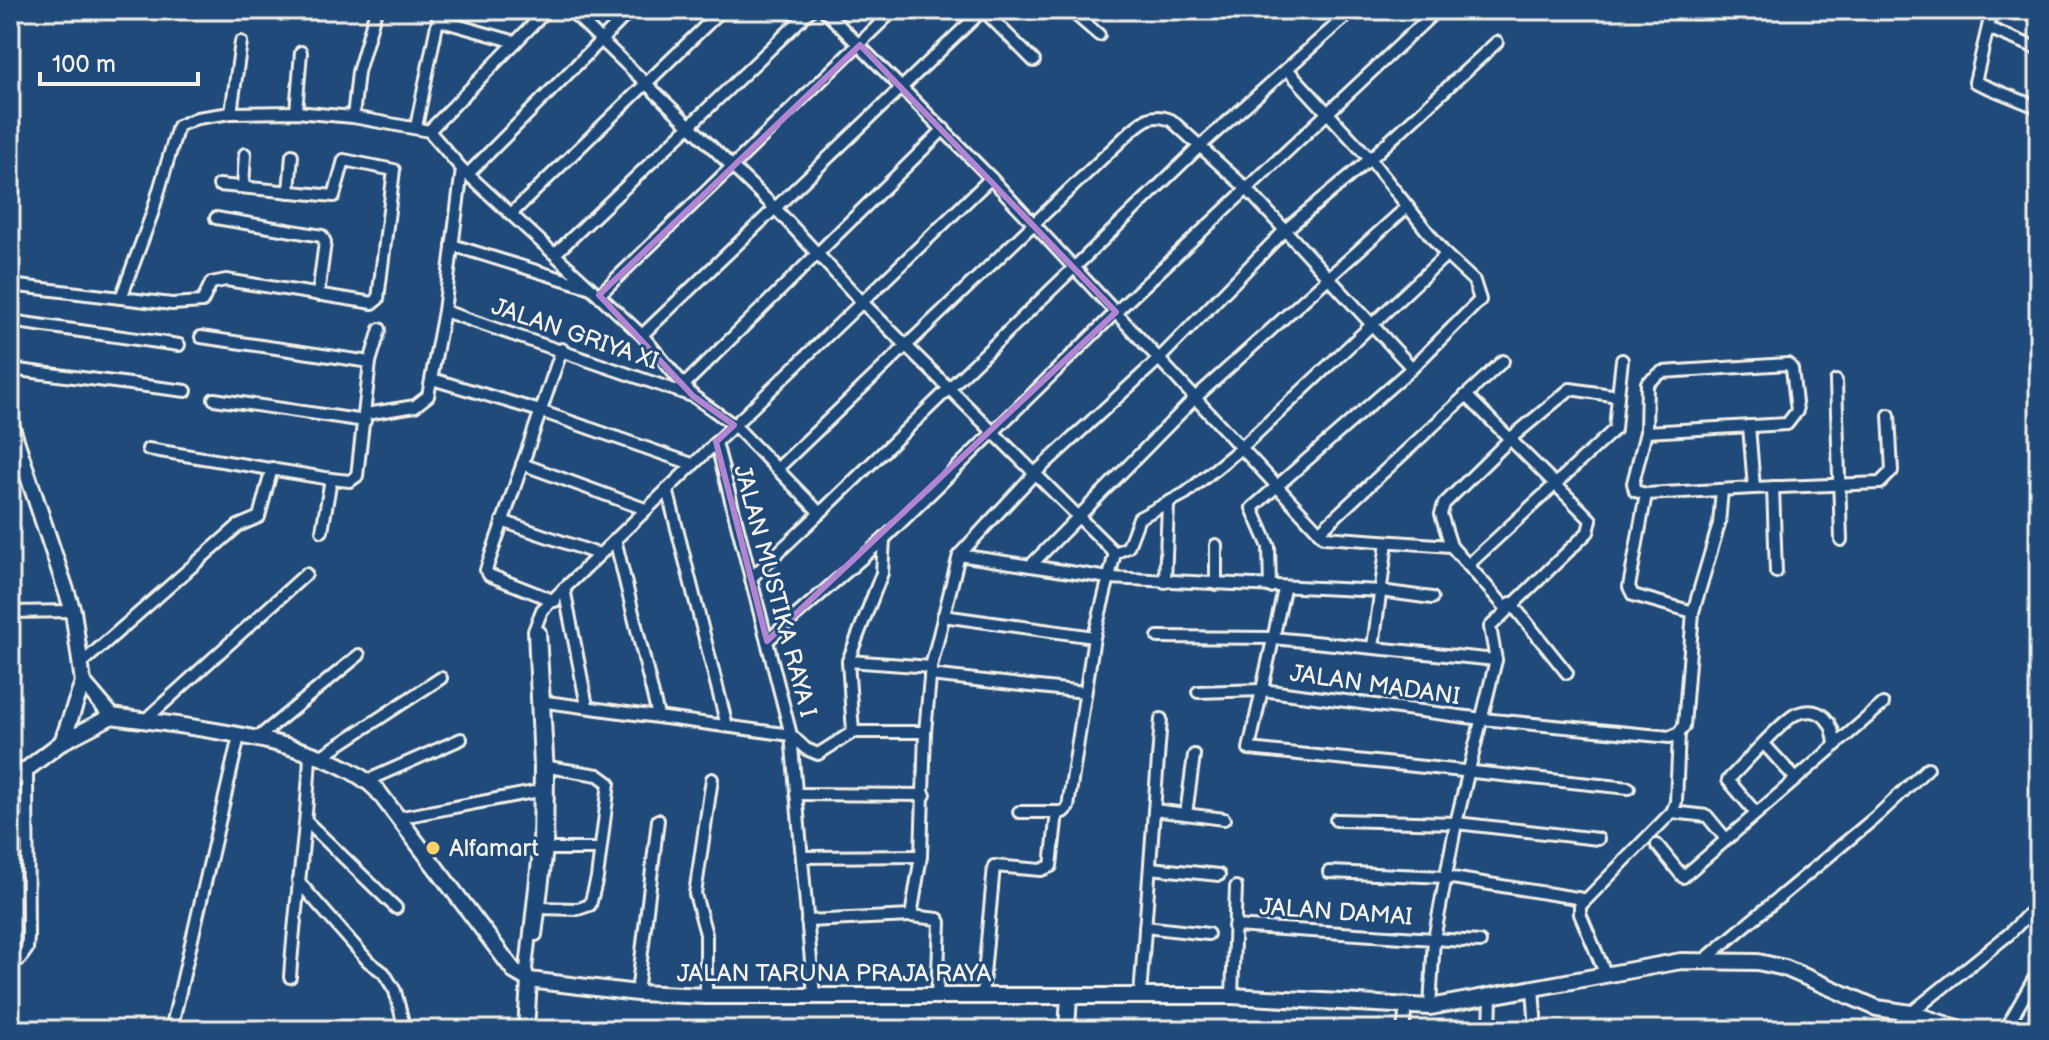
<svg xmlns="http://www.w3.org/2000/svg" width="2049" height="1040" font-family="'Balsamiq Sans',sans-serif">
<rect width="100%" height="100%" fill="#1f4a7a"/>
<filter id="ink" filterUnits="userSpaceOnUse"><feTurbulence type="fractalNoise" baseFrequency=".0125" numOctaves="2"/><feDisplacementMap in="SourceGraphic" scale="16" xChannelSelector="R" yChannelSelector="G"/><feConvolveMatrix kernelMatrix="1 2 1 2 8 2 1 2 1" color-interpolation-filters="sRGB"/></filter>
<g filter="url(#ink)">
<g fill="none" stroke-linecap="round" stroke-linejoin="round">
<defs>
<g id="street">
<path d="M570,10L776,209L862,302L1115,553"/>
<path d="M824,10L991,178L1324,537L1451,546L1506,608"/>
<path d="M983,10L1034,61"/>
<path d="M1070,10L1099,35"/>
<path d="M1691,10L1696,13L1698,10"/>
<path d="M1992,10L1975,82L2039,108"/>
<path d="M438,20L516,42"/>
<path d="M1988,28L2039,49"/>
<path d="M241,42L231,113L296,112L353,117L429,131L462,169L642,335L693,396L734,425L820,513L751,578"/>
<path d="M296,112L301,52"/>
<path d="M353,117L358,72L376,10"/>
<path d="M416,127L440,10"/>
<path d="M429,131L547,10"/>
<path d="M468,174L631,10"/>
<path d="M243,187L245,154"/>
<path d="M289,192L292,155"/>
<path d="M511,214L722,10"/>
<path d="M216,218L322,236L325,242L318,295"/>
<path d="M452,245L588,287"/>
<path d="M555,254L811,10"/>
<path d="M10,285L121,298L152,214L178,126L197,118L231,113"/>
<path d="M599,295L894,10"/>
<path d="M121,298L172,304L202,302L211,283L226,280L373,303L378,299L394,170L344,160L334,196L219,185"/>
<path d="M444,311L692,396"/>
<path d="M10,321L179,345"/>
<path d="M642,335L983,10"/>
<path d="M370,362L380,329"/>
<path d="M10,369L186,391"/>
<path d="M432,379L540,411L692,464"/>
<path d="M1836,381L1841,540"/>
<path d="M684,385L944,129"/>
<path d="M1618,396L1622,360"/>
<path d="M214,399L365,421"/>
<path d="M366,414L415,406L428,396L444,311L462,169"/>
<path d="M1749,426L1754,488L1880,483L1892,471L1889,415"/>
<path d="M1646,432L1787,424L1797,411L1792,369L1788,364L1662,372L1647,383L1646,432L1633,483L1635,491L1646,494L1754,488"/>
<path d="M148,449L331,479L350,481L357,476L370,362L201,337"/>
<path d="M522,464L645,509"/>
<path d="M777,469L1131,131C1145,119 1152,113 1171,120L1247,189L1412,368"/>
<path d="M1773,487L1776,572"/>
<path d="M667,489L727,726"/>
<path d="M1646,494L1629,587L1633,595L1693,612"/>
<path d="M820,513L1198,148L1353,10"/>
<path d="M502,521L598,554"/>
<path d="M322,531L331,479"/>
<path d="M1319,532L1503,361"/>
<path d="M615,539L658,716"/>
<path d="M1451,546L1441,514L1444,504L1511,438L1570,389L1618,396L1615,429L1468,565"/>
<path d="M1115,553L1128,547L1139,518L1186,493L1241,448L1446,255"/>
<path d="M959,555L1109,578L1381,591L1432,598"/>
<path d="M1030,566L1195,398L1407,207"/>
<path d="M1165,582L1168,504"/>
<path d="M1216,584V545"/>
<path d="M1270,587L1269,547L1252,508L1412,368L1480,300L1474,281L1446,255L1370,159L1287,69"/>
<path d="M564,588L587,706"/>
<path d="M1284,589L1249,749L1629,788"/>
<path d="M555,601L489,575L486,570L562,349"/>
<path d="M1511,603L1567,673"/>
<path d="M10,612L73,611"/>
<path d="M943,616L1094,637"/>
<path d="M1158,637L1273,638L1496,660"/>
<path d="M767,641L884,539L1116,312L1437,10"/>
<path d="M1373,647L1387,542"/>
<path d="M848,661L931,667"/>
<path d="M81,664L238,526L259,517L272,468"/>
<path d="M930,675L1085,692"/>
<path d="M1198,692L1262,690L1482,719L1670,737L1679,733"/>
<path d="M539,701L791,735L716,442"/>
<path d="M144,721L306,574"/>
<path d="M853,732L848,661L882,573L884,539"/>
<path d="M925,732L921,856L911,916L938,919L940,922L937,996"/>
<path d="M791,735L806,749L818,754L853,732H925L931,667L959,555L1035,473L1159,359L1284,231L1370,159L1497,42"/>
<path d="M791,735L814,995"/>
<path d="M255,740L359,655"/>
<path d="M1764,744L1796,779"/>
<path d="M320,757L441,678"/>
<path d="M366,781L461,739"/>
<path d="M796,794L925,795"/>
<path d="M1154,810L1224,819"/>
<path d="M1019,812H1063L1068,807L1094,637L1115,553"/>
<path d="M1672,812L1707,816L1726,839"/>
<path d="M1756,813L1728,780C1741,767 1783,720 1796,714C1822,704 1834,723 1835,745"/>
<path d="M1186,814L1194,755"/>
<path d="M397,818L544,790"/>
<path d="M1336,820L1456,823L1598,839"/>
<path d="M307,822L396,908"/>
<path d="M1657,845L1683,877L1883,704"/>
<path d="M547,849H600"/>
<path d="M802,857L921,856"/>
<path d="M1150,868L1219,875"/>
<path d="M1329,872L1446,877L1583,899"/>
<path d="M298,881L368,961L384,973L395,991L403,1022L411,1030"/>
<path d="M540,908L578,909L590,905L597,878L609,783L598,775L542,766"/>
<path d="M807,921L911,916"/>
<path d="M1234,926L1480,942"/>
<path d="M1145,927L1208,934"/>
<path d="M536,935L547,849L548,774L540,632"/>
<path d="M10,960L20,959L27,949L28,937L27,770"/>
<path d="M1703,961L1877,816L1928,768"/>
<path d="M1606,975L1580,914V906L1672,812L1676,802L1679,733L1684,726L1693,612L1719,524L1722,490"/>
<path d="M290,977C295,903 307,829 310,755"/>
<path d="M529,980L526,969L539,851L540,766L534,631L542,610L991,178"/>
<path d="M1533,988L1536,1030"/>
<path d="M637,993L658,820"/>
<path d="M706,996V934L695,894L712,779"/>
<path d="M982,996L994,866L1041,870L1051,866L1057,812"/>
<path d="M1140,996L1161,719"/>
<path d="M1232,996L1236,887"/>
<path d="M1430,1007L1434,939L1456,823L1496,660L1490,627L1588,532L1591,520L1466,395"/>
<path d="M1911,1013L2009,934L2039,903"/>
<path d="M10,1028L65,1030"/>
<path d="M171,1030L239,736"/>
<path d="M1403,1030L1406,1007"/>
<path d="M1490,1030L1491,998"/>
<path d="M2005,1030L2039,970"/>
<path d="M2029,1030L2039,1015"/>
</g>
<g id="secondary">
<path d="M10,422L73,611L83,682L112,716C183,726 326,739 377,790L515,972L529,980L637,993L706,996H1232L1430,1007L1681,961L1758,962L1785,968L1877,1008L1911,1013L1963,1030"/>
<path d="M62,742L83,682"/>
<path d="M10,782L62,742L112,716"/>
<path d="M526,1030L529,980"/>
<path d="M1067,1030L1069,996"/>
</g>
</defs>
<use href="#street" stroke="#f4f1e8" stroke-width="16"/>
<use href="#secondary" stroke="#f4f1e8" stroke-width="20"/>
<use href="#street" stroke="#1f4a7a" stroke-width="10"/>
<use href="#secondary" stroke="#1f4a7a" stroke-width="14"/>
</g>
</g>
<path fill="none" stroke="#b185d1" stroke-width="6" stroke-linejoin="round" d="M860,45L1116,312L767,641L716,442L734,425L693,396L599,295Z"/>
<circle fill="#ffd166" stroke="#1f4a7a" stroke-width="3" cx="433" cy="848" r="8"/>
<g text-anchor="middle" dominant-baseline="central" stroke-width="6" stroke-linejoin="round" paint-order="stroke">
<g font-size="24" fill="#f4f1e8" stroke="#1f4a7a">
<text transform="translate(575 334) rotate(19)">JALAN GRIYA XI</text>
<text transform="translate(775 591) rotate(75)">JALAN MUSTIKA RAYA I</text>
<text transform="translate(1375 685) rotate(8)">JALAN MADANI</text>
<text transform="translate(1336 912) rotate(4)">JALAN DAMAI</text>
<text x="834" y="973">JALAN TARUNA PRAJA RAYA</text>
</g>
<g font-size="24" fill="#f4f1e8" stroke="#1f4a7a" text-anchor="start">
<text x="449" y="848">Alfamart</text>
</g>
</g>
<rect width="2049" height="1040" fill="none" stroke="#1f4a7a" stroke-width="40"/>
<rect x="20" y="20" width="2009" height="1000" fill="none" stroke="#f4f1e8" stroke-width="3" filter="url(#ink)"/>
<path d="M40 72v12h158v-12" fill="none" stroke="#f4f1e8" stroke-width="4"/>
<text x="52" y="72" font-size="24" fill="#f4f1e8" stroke="#1f4a7a" stroke-width="6" paint-order="stroke">100 m</text>
</svg>
